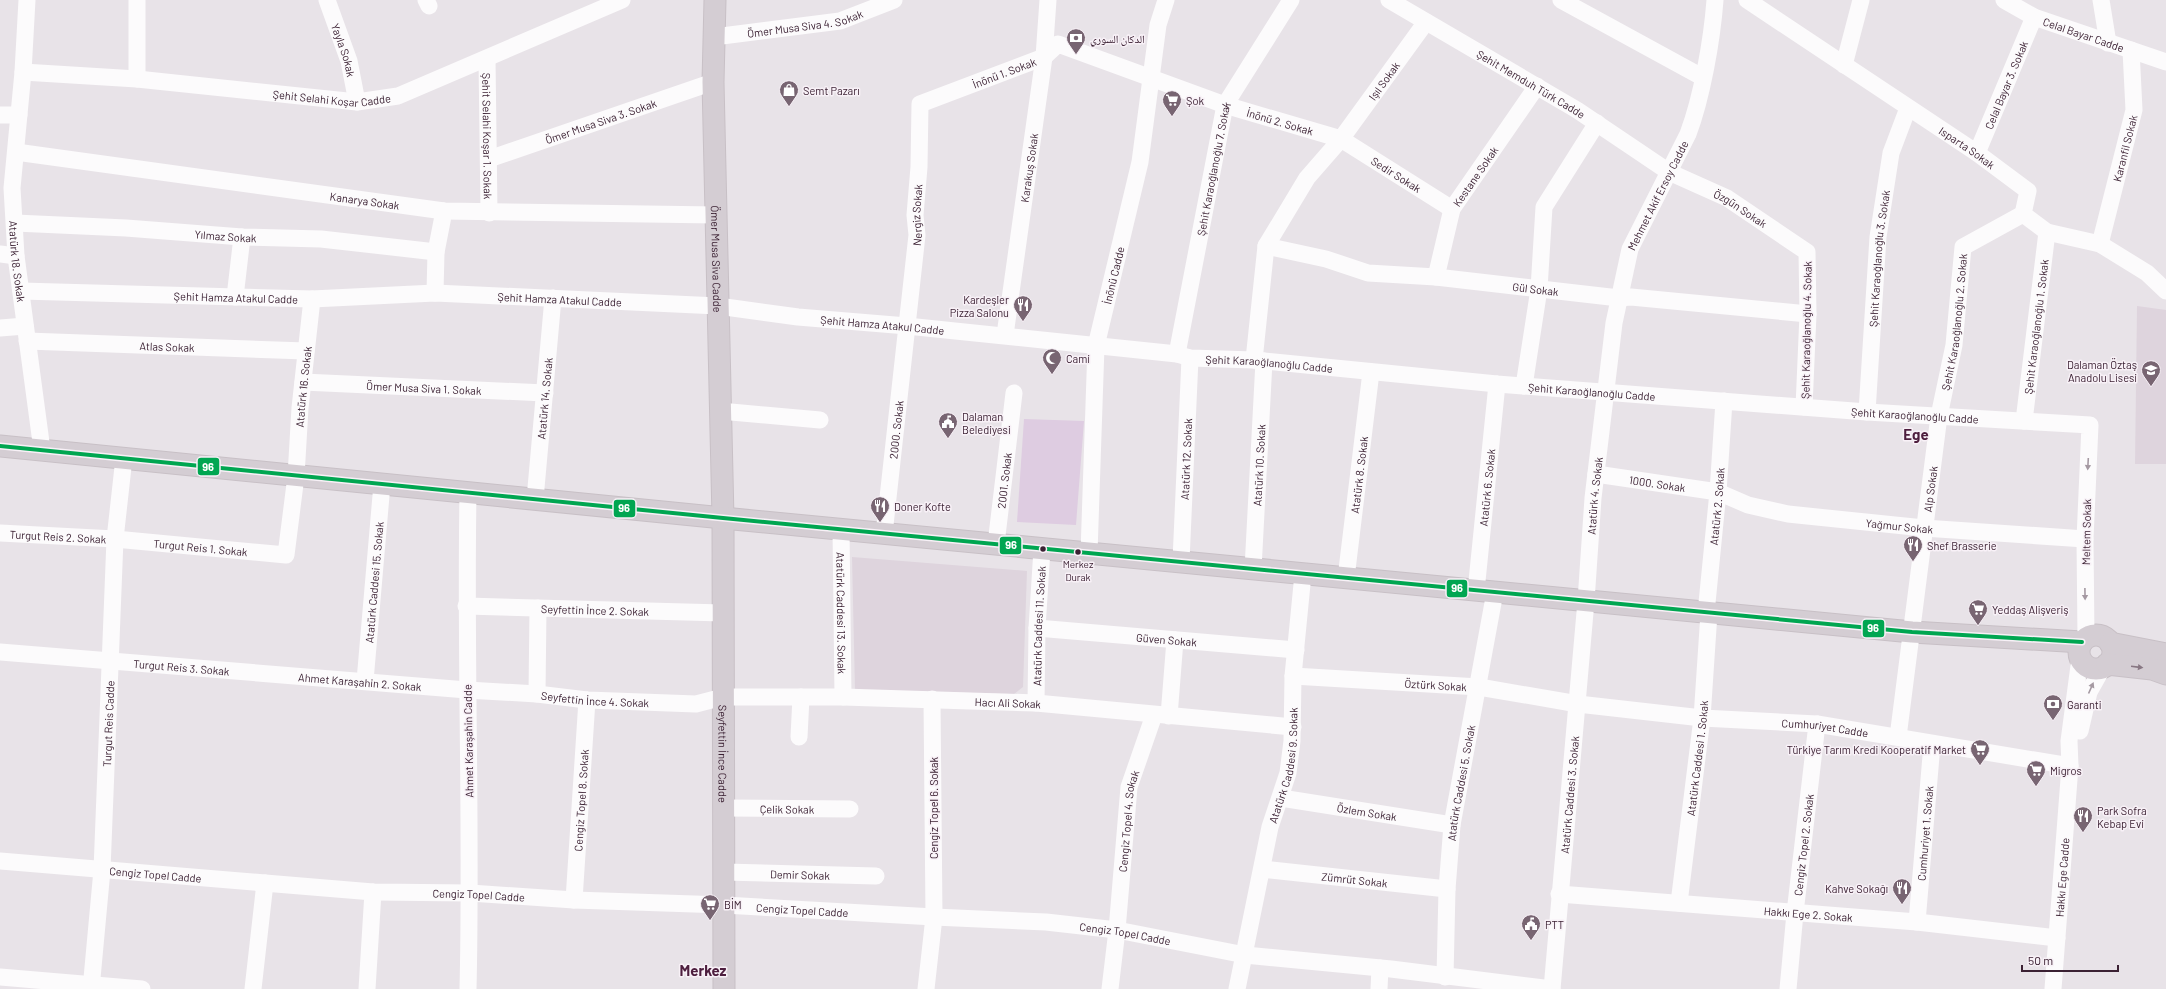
<svg xmlns="http://www.w3.org/2000/svg" width="2166" height="989" font-family="Barlow,'Noto Naskh Arabic',sans-serif">
<rect width="100%" height="100%" fill="#e8e3e8"/>
<g fill="#ded4dd">
<path d="M2137,306L2166,310V464H2135Z"/>
<path d="M852,557L1027,571L1023,687L1014,694L855,690Z"/>
</g>
<path fill="#decce1" d="M1024,419L1084,421L1076,525L1017,522Z"/>
<g fill="none" stroke-linecap="round" stroke-linejoin="round">
<defs>
<g id="major">
<path id="s59" d="M715,0L713,82L723,518L724,989"/>
<path d="M0,446L723,518L1912,632L2082,642"/>
<circle cx="2096" cy="652" r="17"/>
<path d="M2110,643L2166,654"/>
<path d="M2107,664L2152,669L2166,674"/>
</g>
</defs>
<use href="#major" stroke="#c8c0c6" stroke-width="23"/>
<g stroke="#fcfbfc" stroke-width="17">
<path id="s1" d="M27,0L23,72L12,188L16,256L42,450"/>
<path id="s2" d="M327,0L349,61L357,102"/>
<path d="M426,0L429,6"/>
<path id="s3" d="M1389,0L1577,110L1669,172L1727,198L1807,252L1808,314L1804,407"/>
<path d="M1561,0L1702,77"/>
<path id="s4" d="M1747,0L1977,153L2028,191L2023,214L2047,232L2100,244L2147,273L2166,291"/>
<path id="s5" d="M2004,0L2034,17L2166,62"/>
<path d="M2101,0L2108,43"/>
<path id="s6" d="M714,37L840,21L894,0"/>
<path id="s7" d="M487,59L489,213"/>
<path d="M1844,65L1861,0"/>
<path id="s8" d="M23,72L137,79L357,102L398,96L622,0"/>
<path d="M137,79V0"/>
<path d="M0,115H19"/>
<path id="s9" d="M16,152L444,211L716,215"/>
<path id="s10" d="M1977,153L2034,17"/>
<path id="s11" d="M489,159L713,82"/>
<path id="s12" d="M15,223L126,228L242,237L321,239L436,252"/>
<path id="s13" d="M2100,244L2134,110L2131,50"/>
<path id="s14" d="M1266,246L1326,259L1368,273L1436,277L1619,298L1631,297L1808,314"/>
<path d="M0,254L16,256"/>
<path id="s15" d="M1436,277L1452,209L1537,86"/>
<path id="s16" d="M21,291L312,299L435,293L718,306L798,317L907,326L1177,354L1190,358L1254,360L1497,384L1867,412L2090,425L2085,539L2086,639"/>
<path d="M435,293L436,252L444,211"/>
<path d="M235,297L242,237"/>
<path d="M0,328L25,326"/>
<path id="s17" d="M1005,335L1044,57L1048,0"/>
<path id="s18" d="M27,341L306,351"/>
<path id="s19" d="M1177,354L1225,105L1291,0"/>
<path id="s20" d="M1254,360L1266,246L1307,178L1341,139L1426,22"/>
<path id="s21" d="M303,382L545,393"/>
<path d="M1524,386L1539,289L1544,207L1597,123"/>
<path d="M720,411L820,420"/>
<path id="s22" d="M1867,412L1878,237L1891,153L1908,108"/>
<path id="s23" d="M2024,421L2047,232"/>
<path id="s24" d="M1596,474L1718,492L1748,505L1788,514L1924,528L2085,539"/>
<path id="s25" d="M535,499L553,298"/>
<path id="s26" d="M841,529L843,697"/>
<path id="s27" d="M0,533L115,539L286,555L296,476L300,408L312,299"/>
<path id="s28" d="M884,534L917,235L915,215L919,167L920,104L1044,57L1058,44L1225,105L1341,139L1452,209"/>
<path id="s29" d="M996,544L1014,393"/>
<path id="s30" d="M1089,553L1096,346L1140,162L1158,25L1166,0"/>
<path id="s31" d="M1181,561L1190,358"/>
<path id="s32" d="M1253,569L1264,361"/>
<path id="s33" d="M1346,578L1371,372"/>
<path id="s34" d="M1476,591L1497,384"/>
<path id="s35" d="M466,606L723,613"/>
<path id="s36" d="M1706,613L1718,492L1724,401"/>
<path id="s37" d="M1037,628L1296,650"/>
<path id="s38" d="M0,652L467,690L537,694L587,700L696,704L723,697H843L1036,703L1293,727"/>
<path id="s39" d="M1293,676L1479,687L1578,704L1702,718L1817,724L2070,766"/>
<path id="s40" d="M365,681L382,484"/>
<path d="M537,694L538,608"/>
<path id="s41" d="M1036,703L1037,628L1042,549"/>
<path d="M1169,716L1175,640"/>
<path d="M2080,731L2089,692L2103,667"/>
<path d="M799,737L801,697"/>
<path id="s42" d="M1898,737L1939,416L1954,345L1963,247L2023,214"/>
<path id="s43" d="M1281,798L1452,825"/>
<path id="s44" d="M724,808L850,809"/>
<path id="s45" d="M0,861L373,892L470,893L574,900L724,905L934,917L1046,922L1117,930L1245,955L1391,969L1552,989"/>
<path id="s46" d="M1262,869L1447,889"/>
<path id="s47" d="M724,872L876,876"/>
<path id="s48" d="M1559,894L1917,922L2057,938"/>
<path id="s49" d="M574,900L587,700"/>
<path id="s50" d="M1679,903L1702,718L1709,613"/>
<path id="s51" d="M1917,922L1932,744"/>
<path d="M0,977L142,989"/>
<path id="s52" d="M1445,977L1447,889L1452,825L1495,592"/>
<path id="s53" d="M91,989L102,870L115,539L124,458"/>
<path d="M253,989L265,883"/>
<path d="M367,989L373,892"/>
<path d="M468,989C472,824 465,658 468,493"/>
<path d="M926,989L934,917L932,699"/>
<path id="s54" d="M1110,989L1117,930L1129,787L1154,715"/>
<path id="s55" d="M1237,989L1270,827L1288,773L1292,741L1293,676L1303,574"/>
<path d="M1379,989L1380,968"/>
<path id="s56" d="M1552,989L1586,601L1593,498L1614,323L1630,249L1688,134C1702,97 1712,40 1715,0"/>
<path id="s57" d="M1788,989L1795,913L1817,724"/>
<path id="s58" d="M2053,989L2070,766L2069,741L2080,658"/>
</g>
<use href="#major" stroke="#d4cdd3" stroke-width="21"/>
<defs>
<path id="bus-1" d="M0,446L723,518L1912,632L2082,642"/>
</defs>
<use href="#bus-1" stroke="#f8f1f7" stroke-width="7"/>
<use href="#bus-1" stroke="#00a651" stroke-width="4"/>
</g>
<defs><path id="oneway-solid" d="M-6-.8H1V-3.2L6.5 0L1 3.2V.8H-6Z"/></defs>
<g fill="#a599a2">
<use href="#oneway-solid" transform="translate(2088 464) rotate(93)"/>
<use href="#oneway-solid" transform="translate(2085 594) rotate(89)"/>
<use href="#oneway-solid" transform="translate(2091 688) rotate(-66)"/>
</g>
<use fill="#887783" href="#oneway-solid" transform="translate(2137 667) rotate(7)"/>
<defs>
<symbol id="bank-pin" viewBox="-11 -11 22 30"><path d="M0 17L-7.5 6A9.5 9.5 0 1 1 7.5 6Z" fill="#786572" stroke="#f8f1f7"/><path d="M-6-4H6V4H-6ZM0-2.3a2.3 2.3 0 1 0 0 4.6a2.3 2.3 0 1 0 0-4.6Z" fill="#fff"/></symbol>
<symbol id="shop-pin" viewBox="-11 -11 22 30"><path d="M0 17L-7.5 6A9.5 9.5 0 1 1 7.5 6Z" fill="#786572" stroke="#f8f1f7"/><path d="M-5-2.5h2.3a2.7 3.5 0 0 1 5.4 0H5L5.5 6h-11ZM-1.5-2.5h3a1.5 2.3 0 0 0-3 0Z" fill="#fff"/></symbol>
<symbol id="supermarket-pin" viewBox="-11 -11 22 30"><path d="M0 17L-7.5 6A9.5 9.5 0 1 1 7.5 6Z" fill="#786572" stroke="#f8f1f7"/><path d="M-6-5.5h2.5l.6 2H6L4.5 2H-2.5L-4.4-4H-6ZM-1.5 3.2a1.3 1.3 0 1 0 .1 0ZM3 3.2a1.3 1.3 0 1 0 .1 0Z" fill="#fff"/></symbol>
<symbol id="restaurant-pin" viewBox="-11 -11 22 30"><path d="M0 17L-7.5 6A9.5 9.5 0 1 1 7.5 6Z" fill="#786572" stroke="#f8f1f7"/><path d="M-5-6h1v4h1v-4h1v4h1v-4h1v5L-1.5 .5V6h-2V.5L-5-1ZM5-6V6H3V1.5H1.5Q1.5-4 5-6Z" fill="#fff"/></symbol>
<symbol id="mosque-pin" viewBox="-11 -11 22 30"><path d="M0 17L-7.5 6A9.5 9.5 0 1 1 7.5 6Z" fill="#786572" stroke="#f8f1f7"/><path d="M3.5-4.9A6 6 0 1 0 3.5 4.9A5 5 0 1 1 3.5-4.9Z" fill="#fff"/></symbol>
<symbol id="school-pin" viewBox="-11 -11 22 30"><path d="M0 17L-7.5 6A9.5 9.5 0 1 1 7.5 6Z" fill="#786572" stroke="#f8f1f7"/><path d="M0-5L7-2L0 1L-7-2ZM-4 1L0 2.5L4 1V4Q0 6-4 4Z" fill="#fff"/></symbol>
<symbol id="civic-pin" viewBox="-11 -11 22 30"><path d="M0 17L-7.5 6A9.5 9.5 0 1 1 7.5 6Z" fill="#786572" stroke="#f8f1f7"/><path d="M-.6-6.5H3V-4.5H.6V-3L4-1V1h2V6H-6V1h2V-1L-.6-3ZM-1.2 2.5V6h2.4V2.5Z" fill="#fff"/></symbol>
</defs>
<g fill-rule="evenodd">
<use href="#bank-pin" x="1065" y="27" width="22" height="30"/>
<use href="#shop-pin" x="778" y="79" width="22" height="30"/>
<use href="#supermarket-pin" x="1161" y="89" width="22" height="30"/>
<use href="#restaurant-pin" x="1012" y="294" width="22" height="30"/>
<use href="#mosque-pin" x="1041" y="347" width="22" height="30"/>
<use href="#school-pin" x="2140" y="359" width="22" height="30"/>
<use href="#civic-pin" x="937" y="411" width="22" height="30"/>
<use href="#restaurant-pin" x="869" y="495" width="22" height="30"/>
<use href="#restaurant-pin" x="1902" y="534" width="22" height="30"/>
<use href="#supermarket-pin" x="1967" y="598" width="22" height="30"/>
<use href="#bank-pin" x="2042" y="693" width="22" height="30"/>
<use href="#supermarket-pin" x="1969" y="738" width="22" height="30"/>
<use href="#supermarket-pin" x="2025" y="759" width="22" height="30"/>
<use href="#restaurant-pin" x="2072" y="805" width="22" height="30"/>
<use href="#restaurant-pin" x="1891" y="877" width="22" height="30"/>
<use href="#supermarket-pin" x="699" y="893" width="22" height="30"/>
<use href="#civic-pin" x="1520" y="913" width="22" height="30"/>
</g>
<g fill="#3b2133" stroke="#f8f1f7" stroke-width="1.5">
<circle cx="1043" cy="549" r="3.5"/>
<circle cx="1078" cy="552" r="3.5"/>
</g>
<g text-anchor="middle" dominant-baseline="central" stroke-width="3" stroke-linejoin="round" paint-order="stroke">
<g font-size="10" fill="#3b2133" stroke="#f8f1f7">
<text x="1078" y="564">Merkez<tspan x="1078" dy="13">Durak</tspan></text>
</g>
<g font-size="11" fill="#3b2133" stroke="#f8f1f7">
<text stroke="none"><textPath href="#s6" startOffset="92">Ömer Musa Siva 4. Sokak</textPath></text>
<text stroke="none"><textPath href="#s5" startOffset="87">Celal Bayar Cadde</textPath></text>
<text stroke="none"><textPath href="#s2" startOffset="53">Yayla Sokak</textPath></text>
<text stroke="none"><textPath href="#s28" startOffset="522">İnönü 1. Sokak</textPath></text>
<text stroke="none"><textPath href="#s20" startOffset="318">Işıl Sokak</textPath></text>
<text stroke="none"><textPath href="#s3" startOffset="165">Şehit Memduh Türk Cadde</textPath></text>
<text stroke="none"><textPath href="#s10" startOffset="74">Celal Bayar 3. Sokak</textPath></text>
<text stroke="none"><textPath href="#s8" startOffset="310">Şehit Selahi Koşar Cadde</textPath></text>
<text stroke="none"><textPath href="#s11" startOffset="118">Ömer Musa Siva 3. Sokak</textPath></text>
<text stroke="none"><textPath href="#s28" startOffset="819">İnönü 2. Sokak</textPath></text>
<text stroke="none"><textPath href="#s7" startOffset="77">Şehit Selahi Koşar 1. Sokak</textPath></text>
<text stroke="none"><textPath href="#s4" startOffset="265">Isparta Sokak</textPath></text>
<text stroke="none"><textPath href="#s13" startOffset="99">Karanfil Sokak</textPath></text>
<text stroke="none"><textPath href="#s17" startOffset="169">Karakuş Sokak</textPath></text>
<text stroke="none"><textPath href="#s19" startOffset="189">Şehit Karaoğlanoğlu 7. Sokak</textPath></text>
<text stroke="none"><textPath href="#s28" startOffset="948">Sedir Sokak</textPath></text>
<text stroke="none"><textPath href="#s15" startOffset="110">Kestane Sokak</textPath></text>
<text stroke="none"><textPath href="#s56" startOffset="805">Mehmet Akif Ersoy Cadde</textPath></text>
<text stroke="none"><textPath href="#s9" startOffset="352">Kanarya Sokak</textPath></text>
<text stroke="none"><textPath href="#s3" startOffset="409">Özgün Sokak</textPath></text>
<text stroke="none"><textPath href="#s28" startOffset="321">Nergiz Sokak</textPath></text>
<text stroke="none"><textPath href="#s12" startOffset="211">Yılmaz Sokak</textPath></text>
<text stroke="none"><textPath href="#s59" startOffset="259">Ömer Musa Siva Cadde</textPath></text>
<text stroke="none"><textPath href="#s22" startOffset="154">Şehit Karaoğlanoğlu 3. Sokak</textPath></text>
<text stroke="none"><textPath href="#s1" startOffset="262">Atatürk 18. Sokak</textPath></text>
<text stroke="none"><textPath href="#s30" startOffset="280">İnönü Cadde</textPath></text>
<text stroke="none"><textPath href="#s14" startOffset="274">Gül Sokak</textPath></text>
<text stroke="none"><textPath href="#s16" startOffset="215">Şehit Hamza Atakul Cadde</textPath></text>
<text stroke="none"><textPath href="#s16" startOffset="539">Şehit Hamza Atakul Cadde</textPath></text>
<text stroke="none"><textPath href="#s42" startOffset="419">Şehit Karaoğlanoğlu 2. Sokak</textPath></text>
<text stroke="none"><textPath href="#s16" startOffset="863">Şehit Hamza Atakul Cadde</textPath></text>
<text stroke="none"><textPath href="#s23" startOffset="95">Şehit Karaoğlanoğlu 1. Sokak</textPath></text>
<text transform="translate(1806 330) rotate(-89)">Şehit Karaoğlanoğlu 4. Sokak</text>
<text stroke="none"><textPath href="#s18" startOffset="140">Atlas Sokak</textPath></text>
<text stroke="none"><textPath href="#s16" startOffset="1252">Şehit Karaoğlanoğlu Cadde</textPath></text>
<text stroke="none"><textPath href="#s27" startOffset="456">Atatürk 16. Sokak</textPath></text>
<text stroke="none"><textPath href="#s21" startOffset="121">Ömer Musa Siva 1. Sokak</textPath></text>
<text stroke="none"><textPath href="#s16" startOffset="1576">Şehit Karaoğlanoğlu Cadde</textPath></text>
<text stroke="none"><textPath href="#s25" startOffset="101">Atatürk 14. Sokak</textPath></text>
<text stroke="none"><textPath href="#s16" startOffset="1900">Şehit Karaoğlanoğlu Cadde</textPath></text>
<text stroke="none"><textPath href="#s28" startOffset="105">2000. Sokak</textPath></text>
<text stroke="none"><textPath href="#s31" startOffset="102">Atatürk 12. Sokak</textPath></text>
<text stroke="none"><textPath href="#s32" startOffset="104">Atatürk 10. Sokak</textPath></text>
<text stroke="none"><textPath href="#s33" startOffset="104">Atatürk 8. Sokak</textPath></text>
<text stroke="none"><textPath href="#s29" startOffset="64">2001. Sokak</textPath></text>
<text stroke="none"><textPath href="#s24" startOffset="62">1000. Sokak</textPath></text>
<text stroke="none"><textPath href="#s34" startOffset="104">Atatürk 6. Sokak</textPath></text>
<text stroke="none"><textPath href="#s42" startOffset="250">Alp Sokak</textPath></text>
<text stroke="none"><textPath href="#s56" startOffset="495">Atatürk 4. Sokak</textPath></text>
<text stroke="none"><textPath href="#s36" startOffset="107">Atatürk 2. Sokak</textPath></text>
<text stroke="none"><textPath href="#s24" startOffset="309">Yağmur Sokak</textPath></text>
<text transform="translate(2086 532) rotate(-89)">Meltem Sokak</text>
<text stroke="none"><textPath href="#s27" startOffset="58">Turgut Reis 2. Sokak</textPath></text>
<text stroke="none"><textPath href="#s27" startOffset="201">Turgut Reis 1. Sokak</textPath></text>
<text stroke="none"><textPath href="#s40" startOffset="99">Atatürk Caddesi 15. Sokak</textPath></text>
<text stroke="none"><textPath href="#s35" startOffset="129">Seyfettin İnce 2. Sokak</textPath></text>
<text stroke="none"><textPath href="#s26" startOffset="84">Atatürk Caddesi 13. Sokak</textPath></text>
<text stroke="none"><textPath href="#s41" startOffset="77">Atatürk Caddesi 11. Sokak</textPath></text>
<text stroke="none"><textPath href="#s37" startOffset="130">Güven Sokak</textPath></text>
<text stroke="none"><textPath href="#s38" startOffset="182">Turgut Reis 3. Sokak</textPath></text>
<text stroke="none"><textPath href="#s38" startOffset="361">Ahmet Karaşahin 2. Sokak</textPath></text>
<text stroke="none"><textPath href="#s39" startOffset="143">Öztürk Sokak</textPath></text>
<text stroke="none"><textPath href="#s38" startOffset="597">Seyfettin İnce 4. Sokak</textPath></text>
<text stroke="none"><textPath href="#s38" startOffset="1011">Hacı Ali Sokak</textPath></text>
<text stroke="none"><textPath href="#s53" startOffset="266">Turgut Reis Cadde</textPath></text>
<text stroke="none"><textPath href="#s39" startOffset="535">Cumhuriyet Cadde</textPath></text>
<text transform="translate(468 741) rotate(-91)">Ahmet Karaşahin Cadde</text>
<text stroke="none"><textPath href="#s59" startOffset="754">Seyfettin İnce Cadde</textPath></text>
<text stroke="none"><textPath href="#s50" startOffset="146">Atatürk Caddesi 1. Sokak</textPath></text>
<text stroke="none"><textPath href="#s55" startOffset="229">Atatürk Caddesi 9. Sokak</textPath></text>
<text stroke="none"><textPath href="#s52" startOffset="195">Atatürk Caddesi 5. Sokak</textPath></text>
<text stroke="none"><textPath href="#s56" startOffset="195">Atatürk Caddesi 3. Sokak</textPath></text>
<text stroke="none"><textPath href="#s49" startOffset="100">Cengiz Topel 8. Sokak</textPath></text>
<text transform="translate(933 808) rotate(-90)">Cengiz Topel 6. Sokak</text>
<text stroke="none"><textPath href="#s44" startOffset="63">Çelik Sokak</textPath></text>
<text stroke="none"><textPath href="#s43" startOffset="87">Özlem Sokak</textPath></text>
<text stroke="none"><textPath href="#s54" startOffset="169">Cengiz Topel 4. Sokak</textPath></text>
<text stroke="none"><textPath href="#s51" startOffset="89">Cumhuriyet 1. Sokak</textPath></text>
<text stroke="none"><textPath href="#s57" startOffset="145">Cengiz Topel 2. Sokak</textPath></text>
<text stroke="none"><textPath href="#s47" startOffset="76">Demir Sokak</textPath></text>
<text stroke="none"><textPath href="#s45" startOffset="156">Cengiz Topel Cadde</textPath></text>
<text stroke="none"><textPath href="#s58" startOffset="112">Hakkı Ege Cadde</textPath></text>
<text stroke="none"><textPath href="#s46" startOffset="93">Zümrüt Sokak</textPath></text>
<text stroke="none"><textPath href="#s45" startOffset="480">Cengiz Topel Cadde</textPath></text>
<text stroke="none"><textPath href="#s45" startOffset="804">Cengiz Topel Cadde</textPath></text>
<text stroke="none"><textPath href="#s48" startOffset="250">Hakkı Ege 2. Sokak</textPath></text>
<text stroke="none"><textPath href="#s45" startOffset="1128">Cengiz Topel Cadde</textPath></text>
</g>
<g font-size="11" fill="#3b2133" stroke="#f8f1f7" text-anchor="start">
<text x="1090" y="38">الدكان السوري</text>
<text x="803" y="90">Semt Pazarı</text>
<text x="1186" y="100">Şok</text>
<text x="1009" y="299" text-anchor="end">Kardeşler<tspan x="1009" dy="13">Pizza Salonu</tspan></text>
<text x="1066" y="358">Cami</text>
<text x="2137" y="364" text-anchor="end">Dalaman Öztaş<tspan x="2137" dy="13">Anadolu Lisesi</tspan></text>
<text x="962" y="416">Dalaman<tspan x="962" dy="13">Belediyesi</tspan></text>
<text x="894" y="506">Doner Kofte</text>
<text x="1927" y="545">Shef Brasserie</text>
<text x="1992" y="609">Yeddaş Alişveriş</text>
<text x="2067" y="704">Garanti</text>
<text x="1966" y="749" text-anchor="end">Türkiye Tarım Kredi Kooperatif Market</text>
<text x="2050" y="770">Migros</text>
<text x="2097" y="810">Park Sofra<tspan x="2097" dy="13">Kebap Evi</tspan></text>
<text x="1888" y="888" text-anchor="end">Kahve Sokağı</text>
<text x="724" y="904">BİM</text>
<text x="1545" y="924">PTT</text>
</g>
<g font-size="15" font-weight="bold" fill="#4d1e3e" stroke="#f8f1f7">
<text x="1916" y="434">Ege</text>
<text x="703" y="970">Merkez</text>
</g>
</g>
<g stroke="#f8f1f7" stroke-width="1.5">
<rect x="197" y="457" width="23" height="19" rx="4" fill="#00a651"/>
<rect x="613" y="499" width="23" height="19" rx="4" fill="#00a651"/>
<rect x="999" y="536" width="23" height="19" rx="4" fill="#00a651"/>
<rect x="1446" y="579" width="22" height="19" rx="4" fill="#00a651"/>
<rect x="1862" y="619" width="23" height="19" rx="4" fill="#00a651"/>
</g>
<g font-size="11" text-anchor="middle" font-weight="bold" fill="#fff">
<text x="208" y="471">96</text>
<text x="624" y="512">96</text>
<text x="1011" y="549">96</text>
<text x="1457" y="592">96</text>
<text x="1873" y="632">96</text>
</g>
<path d="M2022 965v6h96v-6" fill="none" stroke="#3b2133" stroke-width="2"/>
<text x="2028" y="965" font-size="12" fill="#3b2133" stroke="#f8f1f7" stroke-width="3" paint-order="stroke">50 m</text>
</svg>
